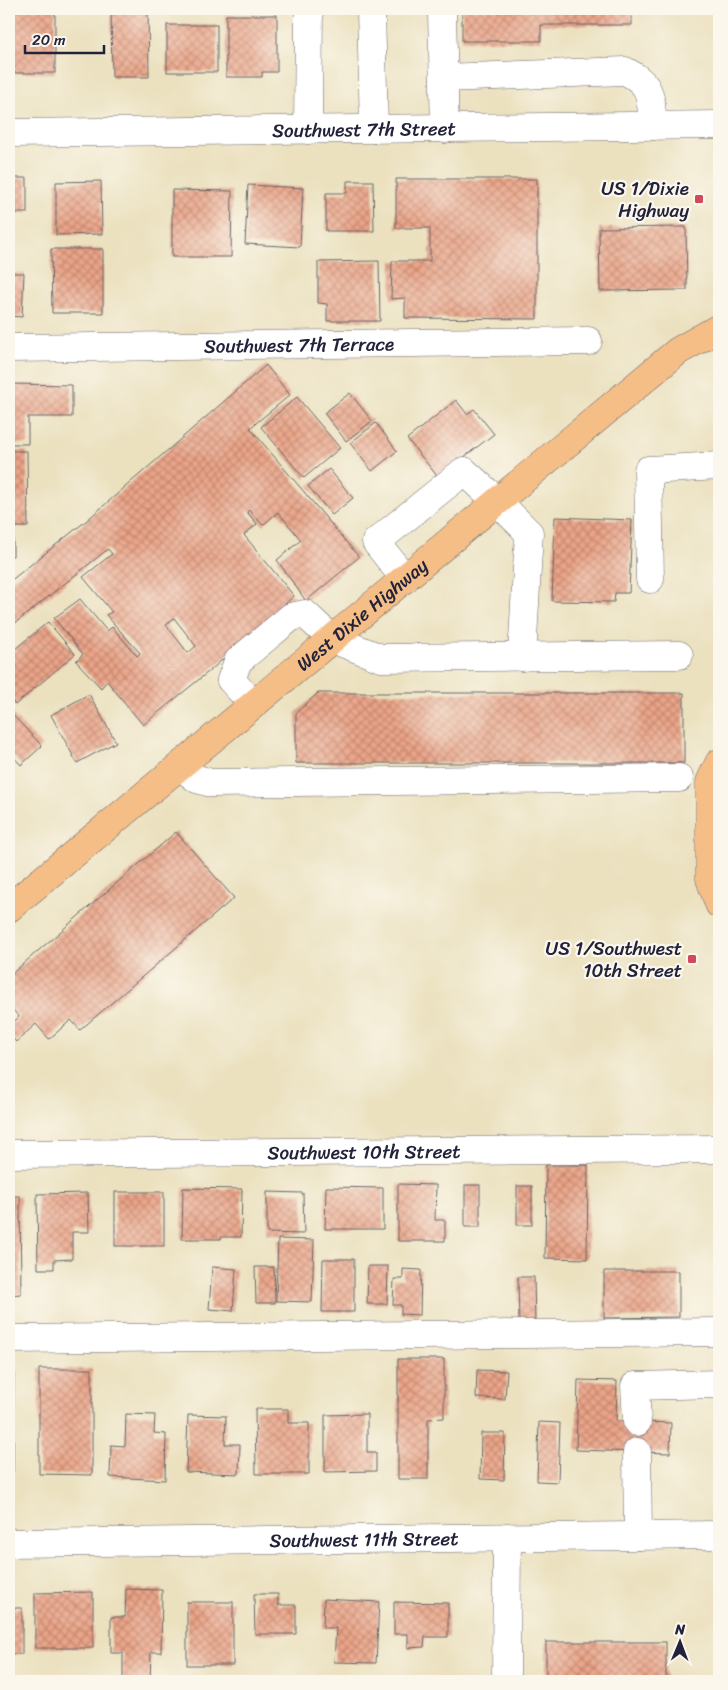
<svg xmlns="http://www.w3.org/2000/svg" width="728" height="1690" font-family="Sriracha,sans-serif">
<defs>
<pattern id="building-cross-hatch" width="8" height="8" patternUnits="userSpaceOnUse" patternTransform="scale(1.25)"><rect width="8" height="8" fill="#eba488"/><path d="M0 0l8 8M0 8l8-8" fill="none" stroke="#be8570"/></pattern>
</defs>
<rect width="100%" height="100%" fill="#fbf7ec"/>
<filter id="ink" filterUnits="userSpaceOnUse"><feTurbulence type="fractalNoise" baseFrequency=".02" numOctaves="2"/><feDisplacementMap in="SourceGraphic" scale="10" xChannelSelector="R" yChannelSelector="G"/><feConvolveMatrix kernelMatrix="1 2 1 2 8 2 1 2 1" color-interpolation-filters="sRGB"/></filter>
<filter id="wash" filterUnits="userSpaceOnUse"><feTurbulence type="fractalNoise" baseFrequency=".0096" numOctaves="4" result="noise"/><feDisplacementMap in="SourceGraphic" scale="20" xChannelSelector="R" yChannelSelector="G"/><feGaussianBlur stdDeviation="1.12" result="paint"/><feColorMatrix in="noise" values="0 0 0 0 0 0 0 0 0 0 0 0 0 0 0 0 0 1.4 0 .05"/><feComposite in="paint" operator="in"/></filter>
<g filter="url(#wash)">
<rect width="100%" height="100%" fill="#ebe1bf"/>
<g id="blocks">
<g fill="url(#building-cross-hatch)" fill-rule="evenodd">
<rect x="9" y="9" width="46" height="64"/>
<path d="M111,9H148L149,77H112Z"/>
<path d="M462,9H632V25H541V41H462Z"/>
<path d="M226,15H277V72H262V77H226Z"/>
<rect x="167" y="25" width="50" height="47"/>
<rect x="9" y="178" width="18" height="35"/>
<path d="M396,179H537V319L405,318V298L391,299L392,261H430V228H396Z"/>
<path d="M101,181L102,234L56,235V182Z"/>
<path d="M347,181H373L374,231H326V193H347Z"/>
<path d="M248,185L303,188L300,247L245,244Z"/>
<path d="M172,190L232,191L231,257H172Z"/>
<path d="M686,227L687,290L600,291L599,228Z"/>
<path d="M51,249H103V313H52Z"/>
<path d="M379,261L380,321H327V304L318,303V262Z"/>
<path d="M9,273H24L22,317L9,316Z"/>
<path d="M266,365L290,395L250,428L359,557L306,601L277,560L301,540L278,512L263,525L249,510L247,512L257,524L244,535L294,596L213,668L143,725L107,681L101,688L76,661L83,654L54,618L80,599L107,631L112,627L137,656L140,653L106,615L112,612L83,577L112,554L108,549L9,628V582L86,521ZM174,618L196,646L188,653L166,625Z"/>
<path d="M9,384L72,385V417H28V444H9Z"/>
<path d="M350,393L372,421L346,441L324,413Z"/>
<path d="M297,397L340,448L304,478L261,427Z"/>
<path d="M456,400L467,414L474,409L494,434L438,477L407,439Z"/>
<path d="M376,423L397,451L372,471L350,443Z"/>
<path d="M9,451H27L28,527H13V556H9Z"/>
<path d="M329,469L353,498L332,515L308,486Z"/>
<path d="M555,517L632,520L629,593H615L614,602L552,601Z"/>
<path d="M48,622L75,654L15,705L9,697V654Z"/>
<path d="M318,693H684V763H296V713Z"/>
<path d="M89,694L116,742L77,763L51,715Z"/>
<path d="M11,713L42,746L21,765L9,752V715Z"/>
<path d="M176,832L234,898L80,1030L71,1020L49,1039L36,1024L16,1042L9,1034V1026L19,1017L9,1005V976Z"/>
<path d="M546,1165H588L587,1259L545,1258Z"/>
<path d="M398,1184L436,1185L435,1220H445V1241H398Z"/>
<rect x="465" y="1185" width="15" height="42"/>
<rect x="517" y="1186" width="15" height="39"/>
<path d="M326,1187L383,1188V1229H325Z"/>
<path d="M183,1188L242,1189L241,1237H221V1239H182Z"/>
<rect x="115" y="1192" width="49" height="54"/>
<path d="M267,1192L303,1193L304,1234L267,1233Z"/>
<path d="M88,1193L89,1232H72V1259L54,1260V1269H38L37,1194Z"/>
<path d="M9,1196H20L21,1294L9,1295Z"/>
<path d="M278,1239L314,1240L312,1302L276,1301Z"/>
<path d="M323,1259H354V1312H322Z"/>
<path d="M368,1266H388L387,1304H367Z"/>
<path d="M212,1267L236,1269L233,1311L209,1309Z"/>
<path d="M255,1267H274L275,1303H256Z"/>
<path d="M403,1269L421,1270L420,1315L401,1314V1305H393L394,1279H403Z"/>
<path d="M604,1271H679V1317L604,1318Z"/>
<path d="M518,1277H534L535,1323H519Z"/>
<path d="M398,1359H444V1418L428,1419V1479H398Z"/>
<path d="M9,1369L14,1370L13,1472H9Z"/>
<path d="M39,1369H92V1475L39,1474Z"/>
<path d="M477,1370L507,1371L505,1399L476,1398Z"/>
<path d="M578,1380L617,1381L616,1421L671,1423L670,1453L576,1450Z"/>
<path d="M255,1409H288V1423H309V1474H256Z"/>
<path d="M126,1414L155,1415L154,1433L166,1434L165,1480L110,1477L111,1445L125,1446Z"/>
<path d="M367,1414V1452H376V1471L325,1472V1415Z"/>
<path d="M188,1415L226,1416L225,1444H240L239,1474L186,1472Z"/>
<path d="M539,1422L560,1423L558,1482L537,1481Z"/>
<path d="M481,1433H505L504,1480L480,1479Z"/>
<path d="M126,1589L162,1590L161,1652H151L150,1681H123V1653H111V1617H125Z"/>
<path d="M93,1592V1648H35V1593Z"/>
<path d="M254,1594H278V1605H296V1634H255Z"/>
<path d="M324,1599L379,1602L376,1663L334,1662L336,1628H323Z"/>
<rect x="187" y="1602" width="46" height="63"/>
<path d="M394,1602L448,1603V1637H425L424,1647L408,1648V1634H394Z"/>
<rect x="9" y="1608" width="13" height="46"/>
<rect x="546" y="1642" width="120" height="39"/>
</g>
</g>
</g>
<g filter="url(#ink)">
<use href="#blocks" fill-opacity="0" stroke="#686569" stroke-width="1"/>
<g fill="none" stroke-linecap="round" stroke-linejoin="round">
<defs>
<g id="minor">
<path d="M371,9L374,129"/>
<path d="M440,9L442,14L445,129"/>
<path d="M444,78L625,71C654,85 650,98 653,126"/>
<path d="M308,130L309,9"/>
<path id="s1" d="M9,133L719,125"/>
<path id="s2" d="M9,348L588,341"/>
<path d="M405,579L376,542L464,471L498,502L529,533L522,657"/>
<path d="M650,579L648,470L719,466"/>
<path d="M253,704L231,680L238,661L291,617L305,614L332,639L381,658L679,655"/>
<path d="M180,766L197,779L211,783L679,778"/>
<path id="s3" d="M9,1154L719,1149"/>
<path d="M9,1339L719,1332"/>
<path d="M637,1422L635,1386L719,1384"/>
<path d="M637,1452L638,1536"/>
<path id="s4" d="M9,1543L719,1535"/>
<path d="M506,1681L507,1537"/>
</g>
<g id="major">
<path d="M719,763L710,782V879L719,904"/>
<path id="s5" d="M9,908L678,351L719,328"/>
</g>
</defs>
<use href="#minor" stroke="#686569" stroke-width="29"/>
<use href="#major" stroke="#686569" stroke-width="29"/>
<use href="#minor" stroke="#fff" stroke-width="28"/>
<use href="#major" stroke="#f6be87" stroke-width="28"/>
</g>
</g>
<g fill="#d1495b" stroke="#fbf7ec" stroke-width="2">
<rect x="694" y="194" width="10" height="10" rx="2.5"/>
<rect x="687" y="954" width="10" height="10" rx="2.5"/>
</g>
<g text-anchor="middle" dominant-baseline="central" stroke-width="4.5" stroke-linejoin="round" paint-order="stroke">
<g font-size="19" fill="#22223b" stroke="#fbf7ec">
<text stroke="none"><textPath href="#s1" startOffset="355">Southwest 7th Street</textPath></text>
<text stroke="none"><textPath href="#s2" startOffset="290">Southwest 7th Terrace</textPath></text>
<text stroke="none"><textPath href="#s5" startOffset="459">West Dixie Highway</textPath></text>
<text stroke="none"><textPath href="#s3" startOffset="355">Southwest 10th Street</textPath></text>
<text stroke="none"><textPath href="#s4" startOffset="355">Southwest 11th Street</textPath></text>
</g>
<g font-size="19" fill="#22223b" stroke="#fbf7ec" text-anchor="end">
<text x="689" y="188">US 1/Dixie<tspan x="689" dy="22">Highway</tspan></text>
<text x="682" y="948">US 1/Southwest<tspan x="682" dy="22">10th Street</tspan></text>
</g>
</g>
<rect width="728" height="1690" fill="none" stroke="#fbf7ec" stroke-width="30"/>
<g transform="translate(680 1642) rotate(1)" stroke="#fbf7ec" stroke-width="4" paint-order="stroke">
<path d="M0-4L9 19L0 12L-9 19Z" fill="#22223b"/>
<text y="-8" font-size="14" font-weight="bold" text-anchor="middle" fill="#22223b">N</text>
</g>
<path d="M25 45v8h79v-8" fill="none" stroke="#22223b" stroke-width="2.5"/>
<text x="32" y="45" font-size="15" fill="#22223b" stroke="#fbf7ec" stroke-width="4" paint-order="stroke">20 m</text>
</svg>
